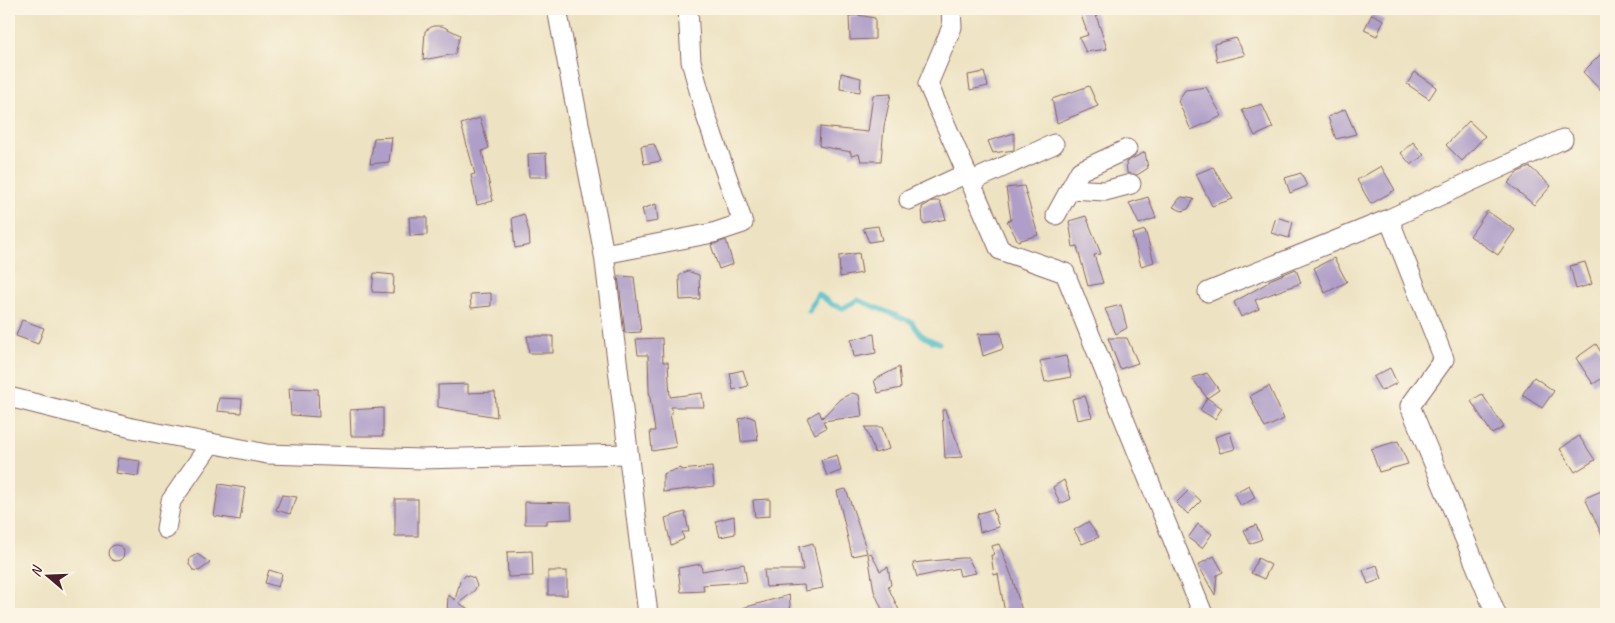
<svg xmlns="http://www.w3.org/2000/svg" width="1615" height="623" font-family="Caveat,sans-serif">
<rect width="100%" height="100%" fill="#fcf5e5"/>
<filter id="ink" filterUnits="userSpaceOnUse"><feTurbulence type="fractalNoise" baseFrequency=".02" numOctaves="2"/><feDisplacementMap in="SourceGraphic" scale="10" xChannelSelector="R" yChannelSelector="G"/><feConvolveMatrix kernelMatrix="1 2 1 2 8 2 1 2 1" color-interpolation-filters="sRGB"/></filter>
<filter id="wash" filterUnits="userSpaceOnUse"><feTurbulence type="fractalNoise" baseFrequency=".0096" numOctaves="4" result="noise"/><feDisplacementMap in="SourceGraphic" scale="20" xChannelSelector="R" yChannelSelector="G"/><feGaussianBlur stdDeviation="1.12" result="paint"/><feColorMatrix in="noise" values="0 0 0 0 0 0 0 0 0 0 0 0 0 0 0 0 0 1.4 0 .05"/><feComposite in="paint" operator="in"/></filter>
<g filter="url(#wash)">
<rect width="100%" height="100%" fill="#ede2c1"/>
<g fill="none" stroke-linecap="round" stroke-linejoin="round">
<path stroke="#4ebcc7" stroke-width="5" d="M809,311L818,294L833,305L843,308L858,300L912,322C918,334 925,339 939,343"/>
</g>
<g id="blocks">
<g fill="#af9ec8">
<path d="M1079,9H1094L1107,49L1086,52L1079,38L1088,35Z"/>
<path d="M1372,14L1384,20L1377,36L1364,30Z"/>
<path d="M858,15L875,18V39L850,40L849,16Z"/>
<path d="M433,26H442L460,35L455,54L423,60L425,31Z"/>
<path d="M1236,38L1245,55L1217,62L1214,44Z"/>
<path d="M1606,49V96L1583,72Z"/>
<path d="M984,72L988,86L970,90L968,75Z"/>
<path d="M1415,72L1437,87L1429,99L1407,84Z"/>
<path d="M841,73L861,78L860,92L840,89Z"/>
<path d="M1089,86L1098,106L1057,123L1052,99Z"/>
<path d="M1206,87L1222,116L1191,130L1178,101L1185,90Z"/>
<path d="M891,94L884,126L881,161H861L859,154L851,156V152L819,146L820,127L868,132L873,95Z"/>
<path d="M1262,104L1273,128L1255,136L1242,110Z"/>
<path d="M1345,109L1356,134L1336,139L1328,117Z"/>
<path d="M480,118L489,148L482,151L493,201L477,205L471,175L475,174L461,124Z"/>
<path d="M1469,121L1485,136L1462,161L1446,145Z"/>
<path d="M1014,133V150L993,153L988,141Z"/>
<path d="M392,137L389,162L370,164L374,138Z"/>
<path d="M1413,142L1424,155L1411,165L1401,153Z"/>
<path d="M654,144L661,161L644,164L641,146Z"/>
<path d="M1145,152L1148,168L1137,175L1127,173L1126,162Z"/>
<path d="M546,153L547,177H529L528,154Z"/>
<path d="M1381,166L1395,190L1371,204L1357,180Z"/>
<path d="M1213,167L1233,199L1212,206L1196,174Z"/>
<path d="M1530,167L1551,186L1534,205L1508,183L1518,172Z"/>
<path d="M1301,173L1307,186L1290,193L1285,178Z"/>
<path d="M1024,186L1038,235L1018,241L1007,221L1011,220L1006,188Z"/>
<path d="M1148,197L1156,218L1139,224L1129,203Z"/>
<path d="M1180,198L1182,197L1194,199L1188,209L1182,211L1173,207Z"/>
<path d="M933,201H940L946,219L923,224L922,207Z"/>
<path d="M656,204L658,221L646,223L642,209Z"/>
<path d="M1487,211L1515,230L1498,255L1470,236Z"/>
<path d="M524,214L529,232L530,245L515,248L512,218Z"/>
<path d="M1086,216L1101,254L1094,255L1103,283L1088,286L1077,246L1073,247L1069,221Z"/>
<path d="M409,217H427V235L410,236Z"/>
<path d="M1276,217L1293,222L1289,238L1271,233Z"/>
<path d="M878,226L882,240L869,242L863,228Z"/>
<path d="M1145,230L1154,262L1141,266L1132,234Z"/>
<path d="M726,240L733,264L719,269L711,245Z"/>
<path d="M859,253L862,273L840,277L839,256Z"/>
<path d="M1334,258L1347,282L1325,293L1314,268Z"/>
<path d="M1585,262L1592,284L1576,289L1570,266Z"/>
<path d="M1296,269L1301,283L1255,300L1259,309L1241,317L1234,302L1269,282V280Z"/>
<path d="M687,271L699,275L700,299L680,300L679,276Z"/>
<path d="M374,273L394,275L393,293L372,292Z"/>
<path d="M618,276L634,277L641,332L625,333Z"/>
<path d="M491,293V306L471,308L470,294Z"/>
<path d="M1121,305L1127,328L1116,334L1105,309Z"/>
<path d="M22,320L44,328L38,344L16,336Z"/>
<path d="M1001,333L1003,349L983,356L978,334Z"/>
<path d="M874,334L876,353L854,357L851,340Z"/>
<path d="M527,336H553V353H529Z"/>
<path d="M662,338L663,362H668L670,397L702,393L704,407H671L672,414H670L676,447L652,451L650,431H655L649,391L648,355H638L636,339Z"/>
<path d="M1108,338H1127L1138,363L1120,369Z"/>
<path d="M1596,344L1606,360V376L1593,384L1576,358Z"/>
<path d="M1066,356L1071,377L1045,382L1040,361Z"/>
<path d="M899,367L901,388L878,393L874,380Z"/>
<path d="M1390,368L1397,383L1381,391L1373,377Z"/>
<path d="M743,370L748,386L733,390L730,373Z"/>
<path d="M1207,373L1219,390L1207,398L1192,378Z"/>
<path d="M1534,377L1554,391L1542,408L1522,395Z"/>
<path d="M468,384V393L495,392L497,417L438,407V385Z"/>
<path d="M1269,386L1284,419L1265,428L1250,396Z"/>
<path d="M289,388L318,389L319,417L291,415Z"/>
<path d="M852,393L859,395L862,416L823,421L826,428L815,434L807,418L819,411L822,418L840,399Z"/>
<path d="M1482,394L1504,427L1492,434L1471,401Z"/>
<path d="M1085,396L1092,417L1077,420L1072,399Z"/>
<path d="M219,398L242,399L241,413L217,411Z"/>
<path d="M1207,398L1222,408L1215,419L1200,410Z"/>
<path d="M383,408V436H351L350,410Z"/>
<path d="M942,410H945L963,457L945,458Z"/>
<path d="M748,416L755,419L758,440L741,442L739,419Z"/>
<path d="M865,427H882L889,449L875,453Z"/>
<path d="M1230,432L1235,449L1220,453L1215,437Z"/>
<path d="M1579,436L1595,460L1575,472L1560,449Z"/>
<path d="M1398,441L1408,464L1379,472L1371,449Z"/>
<path d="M837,455L841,471L827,476L821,460Z"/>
<path d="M118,458L140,461L138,476L115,473Z"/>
<path d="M712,467L714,486L663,492V474L680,468L681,470Z"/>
<path d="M1064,480L1071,499L1060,504L1053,487Z"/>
<path d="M219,484L245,488L240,520L214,516Z"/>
<path d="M1249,485L1255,498L1241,506L1234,493Z"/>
<path d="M846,489L863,539L867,553L852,556L837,491Z"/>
<path d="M1606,489V544L1585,498Z"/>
<path d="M1189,490L1201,501L1188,514L1176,503Z"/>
<path d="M282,495L297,497L290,514L276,510Z"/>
<rect x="395" y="499" width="23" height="37"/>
<path d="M770,499V516L755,517L753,500Z"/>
<path d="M525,502L571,503L572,519L547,520V524H525Z"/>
<path d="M993,509L999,527L980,532L977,514Z"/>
<path d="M685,512L689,532H682L684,539L671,545L665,518Z"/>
<path d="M734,516L735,534L720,537L716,521Z"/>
<path d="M1088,522L1099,537L1082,544L1074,530Z"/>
<path d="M1198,524L1212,534L1202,548L1188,538Z"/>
<path d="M1256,525L1262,539L1250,544L1244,530Z"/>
<path d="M813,543L823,588L805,591L804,585L766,587L764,570H803L799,547Z"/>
<path d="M999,544L1012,577L1022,611L1005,613L998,574L994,575L991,555H994L992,546Z"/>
<circle cx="116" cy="553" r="8"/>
<path d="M532,551L533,576L508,577L507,552Z"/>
<path d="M871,553L880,571L888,567L891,585L888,587L901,614H884L874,591L868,554Z"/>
<path d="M197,554L210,563L199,571L193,570L189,564L190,558Z"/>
<path d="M1214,556L1223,572L1217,575L1215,595L1198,565Z"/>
<path d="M961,558H968L976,573L960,576L958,568L917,577L913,563Z"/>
<path d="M1258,558L1271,565L1264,579L1251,573Z"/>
<path d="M701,564L702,571L744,564L747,582L703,585L704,591L681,592L678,568Z"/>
<path d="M1377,565L1382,579L1368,584L1363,570Z"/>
<path d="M269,570L282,574L278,587L265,583Z"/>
<rect x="548" y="571" width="19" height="24"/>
<path d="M466,575L474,578L477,586L474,591L459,603L476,614H447L448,595L455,600L460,581Z"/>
<path d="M789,595L791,612L744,613L743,608Z"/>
</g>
</g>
</g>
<g filter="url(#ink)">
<use href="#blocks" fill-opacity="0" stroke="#836360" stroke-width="1"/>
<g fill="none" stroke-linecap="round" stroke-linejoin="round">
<defs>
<g id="street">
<path d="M557,9L604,254L648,614"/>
<path d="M951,9L952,27L928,84L1000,250L1065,273L1203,614"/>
<path d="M970,182L1054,144"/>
<path d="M1070,189L1105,191L1131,184"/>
<path d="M909,200L967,173"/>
<path d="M1056,215L1080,171L1127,149"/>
<path d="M1389,219L1444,359L1410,406L1496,614"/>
<path d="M604,254L713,233L743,223L706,116L691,61L688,9"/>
<path d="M1208,292L1389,219L1563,139"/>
<path d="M9,397L132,428L267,454L421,459L627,454"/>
<path d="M166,529L171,501L211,443"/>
</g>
</defs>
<use href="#street" stroke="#836360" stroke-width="21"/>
<use href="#street" stroke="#fff" stroke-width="19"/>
</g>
</g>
<rect width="1615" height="623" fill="none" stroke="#fcf5e5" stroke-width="30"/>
<g transform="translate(48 576) rotate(289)" stroke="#fcf5e5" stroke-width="4" paint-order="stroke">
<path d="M0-4L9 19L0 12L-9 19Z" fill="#4a1f2b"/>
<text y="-8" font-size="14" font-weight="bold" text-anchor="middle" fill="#4a1f2b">N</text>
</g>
</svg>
